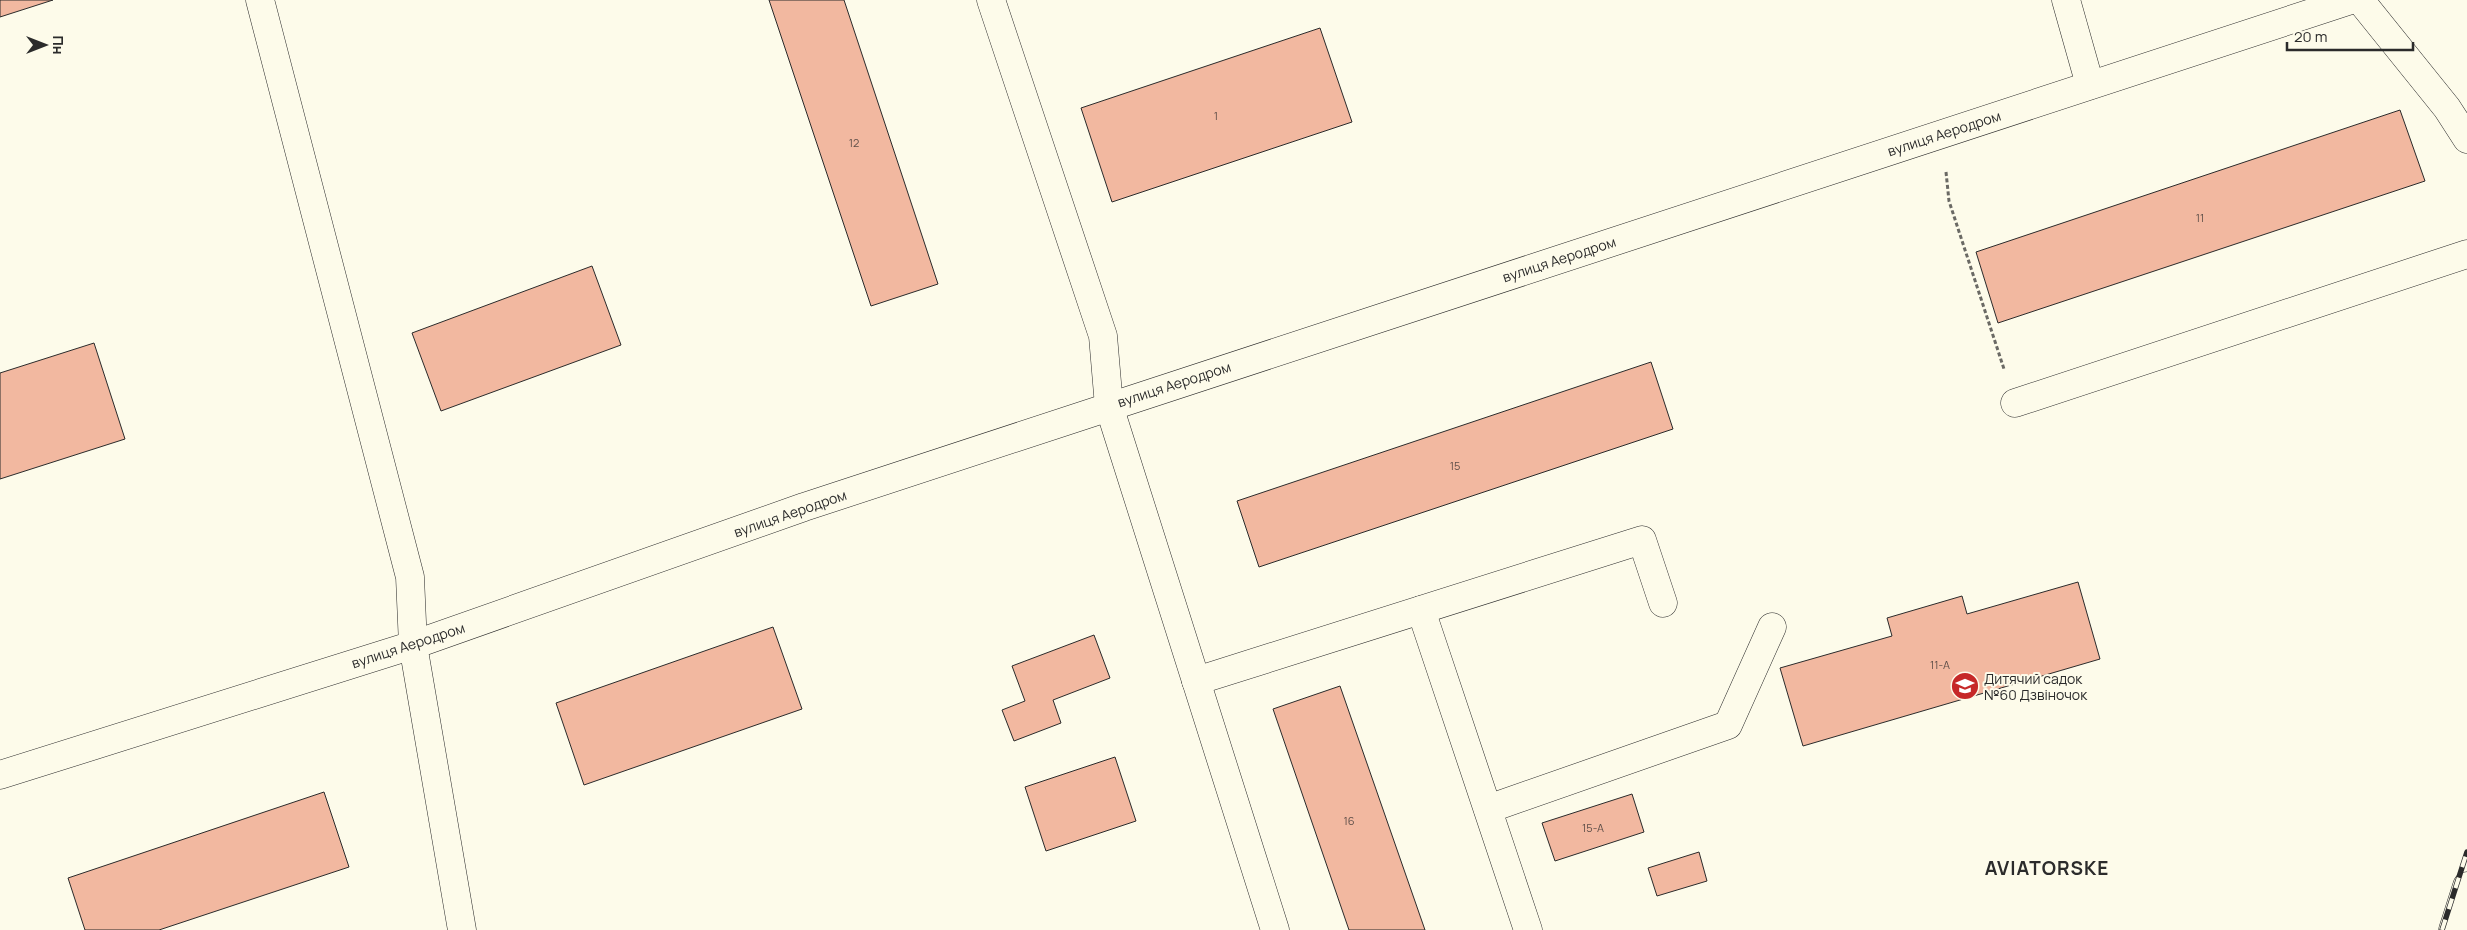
<svg xmlns="http://www.w3.org/2000/svg" width="2467" height="930" font-family="Manrope,sans-serif">
<rect width="100%" height="100%" fill="#fdfbea"/>
<g fill="#f2b8a0" stroke="#2b2b2b">
<path d="M0,0H53L0,17Z"/>
<path d="M769,0H844L938,284L871,306Z"/>
<path d="M1320,28L1352,122L1112,202L1081,108Z"/>
<path d="M2400,110L2425,181L1998,323L1976,252Z"/>
<path d="M592,266L621,345L441,411L412,333Z"/>
<path d="M94,343L125,439L0,479V373Z"/>
<path d="M1651,362L1673,429L1259,567L1237,501Z"/>
<path d="M2078,582L2100,659L1803,746L1780,668L1892,636L1887,618L1962,596L1967,614Z"/>
<path d="M773,627L802,709L584,785L556,703Z"/>
<path d="M1094,635L1110,678L1053,700L1061,723L1014,741L1002,710L1025,701L1012,666Z"/>
<path d="M1340,686L1425,930H1349L1273,709Z"/>
<path d="M1115,757L1136,821L1046,851L1025,787Z"/>
<path d="M324,792L349,867L159,930H85L68,878Z"/>
<path d="M1632,794L1644,832L1555,861L1542,823Z"/>
<path d="M1699,852L1707,881L1657,896L1648,868Z"/>
</g>
<g fill="none" stroke-linecap="round" stroke-linejoin="round">
<defs>
<g id="minor">
<path d="M260,0L410,577L413,645L462,930"/>
<path d="M991,0L1103,336L1109,406L1275,930"/>
<path d="M2066,0L2090,85"/>
<path d="M2360,0L2447,108L2467,139"/>
<path d="M2015,403L2467,254"/>
<path d="M1421,610L1528,930"/>
<path d="M1196,681L1642,540L1663,603"/>
<path d="M0,775L413,645L804,507L2351,0"/>
<path d="M1488,809L1728,725L1772,627"/>
<path d="M2453,930L2467,886"/>
</g>
</defs>
<use href="#minor" stroke="#2b2b2b" stroke-width="29"/>
<path stroke="#6a6964" stroke-width="3" stroke-dasharray="4 2.5" stroke-linecap="butt" d="M1946,172L1949,201L2004,369"/>
<use href="#minor" stroke="#fdfbea" stroke-width="28"/>
<defs>
<path id="rail" d="M2442,930L2467,852"/>
</defs>
<use href="#rail" stroke="#2b2b2b" stroke-width="5.5"/>
<use href="#rail" stroke="#fdfbea" stroke-width="4" stroke-dasharray="11" stroke-linecap="butt"/>
</g>
<defs>
<symbol id="school-disc" viewBox="-11 -11 22 22"><circle r="9.5" fill="#c62828" stroke="#fdfbea"/><path d="M0-5L7-2L0 1L-7-2ZM-4 1L0 2.5L4 1V4Q0 6-4 4Z" fill="#fff"/></symbol>
</defs>
<g fill-rule="evenodd">
<use href="#school-disc" x="1949" y="670" width="32" height="32"/>
</g>
<g text-anchor="middle" dominant-baseline="central" stroke-width="4" stroke-linejoin="round" paint-order="stroke">
<g font-size="11" fill="#5d4e48">
<text x="1216" y="115">1</text>
<text x="854" y="142">12</text>
<text x="2200" y="217">11</text>
<text x="1455" y="465">15</text>
<text x="1940" y="664">11-А</text>
<text x="1349" y="820">16</text>
<text x="1593" y="827">15-А</text>
</g>
<g font-size="14" fill="#2b2b2b" stroke="#fdfbea">
<text transform="translate(1944 133) rotate(-18)">вулиця Аеродром</text>
<text transform="translate(1559 259) rotate(-18)">вулиця Аеродром</text>
<text transform="translate(1174 384) rotate(-18)">вулиця Аеродром</text>
<text transform="translate(790 513) rotate(-19)">вулиця Аеродром</text>
<text transform="translate(408 645) rotate(-18)">вулиця Аеродром</text>
</g>
<g font-size="14" fill="#2b2b2b" stroke="#fdfbea" text-anchor="start">
<text x="1984" y="678">Дитячий садок<tspan x="1984" dy="16">№60 Дзвіночок</tspan></text>
</g>
<g font-size="19" font-weight="bold" letter-spacing="1" fill="#2b2b2b" stroke="#fdfbea">
<text x="2047" y="868">AVIATORSKE</text>
</g>
</g>
<g transform="translate(45 45) rotate(90)" stroke="#fdfbea" stroke-width="4" paint-order="stroke">
<path d="M0-4L9 19L0 12L-9 19Z" fill="#2b2b2b"/>
<text y="-8" font-size="14" font-weight="bold" text-anchor="middle" fill="#2b2b2b">Пн</text>
</g>
<path d="M2287 42v8h126v-8" fill="none" stroke="#2b2b2b" stroke-width="2.5"/>
<text x="2294" y="42" font-size="15" fill="#2b2b2b" stroke="#fdfbea" stroke-width="4" paint-order="stroke">20 m</text>
</svg>
